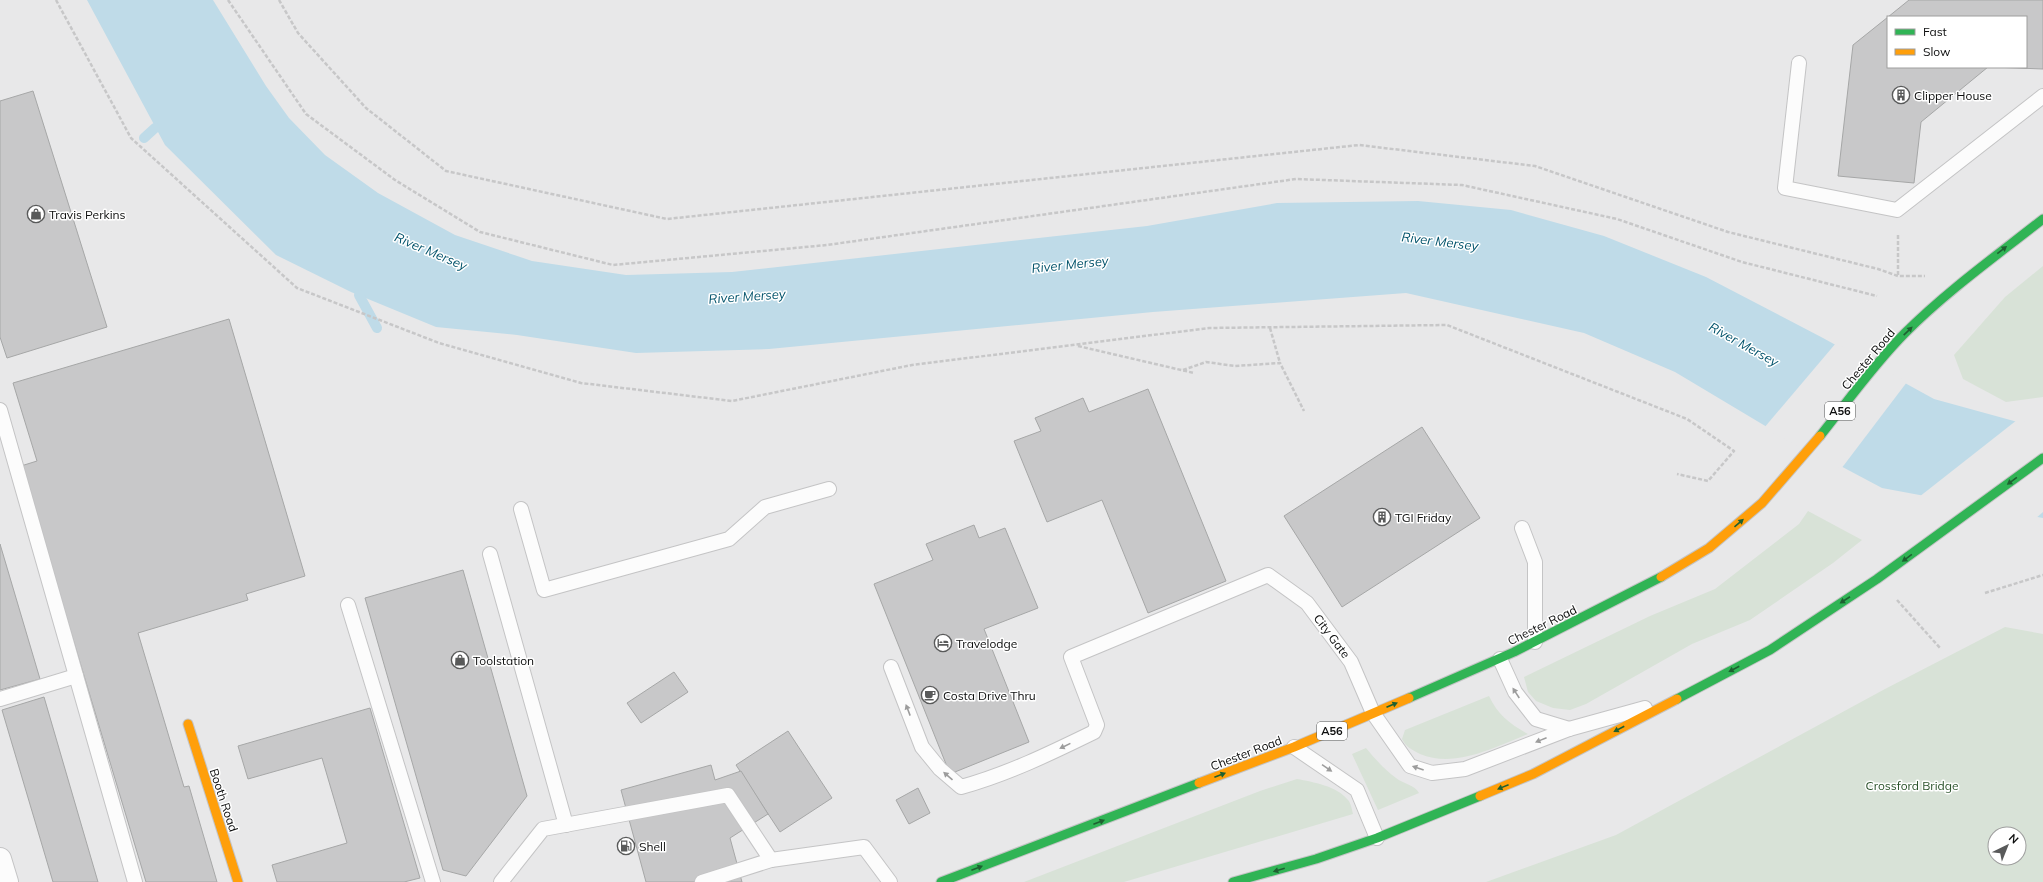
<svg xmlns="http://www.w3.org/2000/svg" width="2043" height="882" font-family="Mulish,sans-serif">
<rect width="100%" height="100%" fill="#e8e8e9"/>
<g fill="#d8e2d7" fill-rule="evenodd">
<path d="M2043,266V397L2006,402L1963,379L1954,355L2005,297Z"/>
<path d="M1808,511L1862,540L1833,563L1750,620L1692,644L1586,704L1570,710L1553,708L1536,701L1528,692L1524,677L1650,616L1715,589L1799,524Z"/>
<path d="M2005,627L2043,634V882H1486L1616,835L1885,689ZM1995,834H2019V858H1995Z"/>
<path d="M1489,696C1498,715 1510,724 1528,734C1495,747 1455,769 1420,754C1412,750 1406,747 1402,739L1405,730Z"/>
<path d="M1366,748C1375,759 1384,769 1396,778C1403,784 1414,784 1419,793L1378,810L1352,754Z"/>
<path d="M1297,779C1313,782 1337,786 1348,800C1351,803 1352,810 1353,814L1124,882H1024L1260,791Z"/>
</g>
<path fill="#bfdbe8" d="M87,0H213L266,86L289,118L325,155L378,193L455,235L532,261L626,275L732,272L1147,226L1277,203L1418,201L1511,210L1604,236L1706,277L1823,338L1934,399L2043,429V518L1882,488L1767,427L1675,372L1584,333L1406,293L1153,312L769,349L636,353L517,335L436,327L351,292L276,255L165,145Z"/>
<g fill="#e8e8e9">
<path d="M1836,343L1907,382L1841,469L1764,428Z"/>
<path d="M2017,420L2043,427V512L2035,519L1919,497Z"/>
</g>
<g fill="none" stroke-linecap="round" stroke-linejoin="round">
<g stroke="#bfdbe8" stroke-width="10">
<path d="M144,138L155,128"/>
<path d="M359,295L377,328"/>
</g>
</g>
<g fill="#c8c8c9" stroke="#a6a7a7">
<path d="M1909,0H2043V69L1992,67H2026V17H1888Z"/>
<path d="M1888,17V67H1988L1921,122L1914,183L1838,176L1853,45Z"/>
<path d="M33,91L107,327L7,358L0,337V101Z"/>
<path d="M229,319L305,576L246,594L248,600L138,633L184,787L189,786L217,882H146L21,466L37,461L13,383Z"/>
<path d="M1148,389L1226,581L1148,613L1102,500L1047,522L1014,441L1041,431L1035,418L1083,398L1089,412Z"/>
<path d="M1422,427L1480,518L1342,607L1284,516Z"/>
<path d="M974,525L979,538L1005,528L1038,608L984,629L1029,742L950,774L874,584L933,560L926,544Z"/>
<path d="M0,544L40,679L0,690Z"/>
<path d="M463,570L527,796L466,876L443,870L365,598Z"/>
<path d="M674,672L688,692L641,723L627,703Z"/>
<path d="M44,697L98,882H53L2,710Z"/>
<path d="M370,708L420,878L404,882H277L272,865L347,843L322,758L248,779L238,746Z"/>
<path d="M788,731L832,798L780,832L736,765Z"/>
<path d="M711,765L715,780L741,771L768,814L730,838L742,882H646L621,790Z"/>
<path d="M918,788L930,813L909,824L896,800Z"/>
</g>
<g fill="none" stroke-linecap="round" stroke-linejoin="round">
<defs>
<g id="lane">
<path d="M1799,63L1785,188L1897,210L2043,96"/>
<path d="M0,410L135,882"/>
<path d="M521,509L544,590L729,539L765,507L829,489"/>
<path d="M1522,528L1535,562V642"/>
<path d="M490,554L566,825"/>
<path d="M348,605L433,882"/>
<path d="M1500,659L1515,692L1536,719L1569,729"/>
<path d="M891,667L922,747L940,769L961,787C1008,774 1051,753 1094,732L1097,725L1071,657L1268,575L1307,603L1351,662L1373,713L1410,766L1432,773L1465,769L1569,729L1645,708"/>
<path d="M0,699L76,676"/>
<path d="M1294,747L1357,790L1377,838"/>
<path d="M501,882L543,829L728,795L771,860"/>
<path d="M702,882L771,860L864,847L890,882"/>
</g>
<path id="street" d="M0,859L7,882"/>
<g id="fast">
<path d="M1820,436C1848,401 1874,364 1905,333C1947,291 1996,256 2043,219"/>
<path d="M1409,698L1514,652L1661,577"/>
<path d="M1677,699L1770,650L1877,579L2043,458"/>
<path d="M941,882L1199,783"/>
<path d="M1233,882L1316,859L1377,838L1480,796"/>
</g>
<g id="slow">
<path d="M1661,577L1709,548L1762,503L1820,436"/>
<path d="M188,724L238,882"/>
<path d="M1199,783L1294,747L1409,698"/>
<path d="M1480,796L1533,774L1677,699"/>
</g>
</defs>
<use href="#lane" stroke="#c4c4c5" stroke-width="16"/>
<use href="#street" stroke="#c4c4c5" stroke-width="24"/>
<use href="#fast" stroke="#c4c4c5" stroke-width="11"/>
<use href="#slow" stroke="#c4c4c5" stroke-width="11"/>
<g stroke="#c7c7c8" stroke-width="2.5" stroke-dasharray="4 2" stroke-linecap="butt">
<path d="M56,0L131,138L297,288L439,343L581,383L732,401L912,365L1209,328L1447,325L1687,419L1734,451L1708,481L1677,474"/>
<path d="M228,0L306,114L395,180L480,232L613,265L827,245L1296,179L1462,185L1617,219L1742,262L1877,296"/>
<path d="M279,0L298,33L366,108L446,171L667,219L1359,145L1535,166L1728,232L1878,269L1898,276H1925"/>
<path d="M1898,235V276"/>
<path d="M1270,328L1280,363"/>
<path d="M1078,346L1194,373"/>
<path d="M1183,370L1206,362L1235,366L1280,363L1304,411"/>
<path d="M1985,593L2043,575"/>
<path d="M1897,600L1940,648"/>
</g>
<use href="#lane" stroke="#fcfcfc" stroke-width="14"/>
<use href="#street" stroke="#fcfcfc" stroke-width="22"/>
<use href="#fast" stroke="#30b455" stroke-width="9"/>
<use href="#slow" stroke="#ff9f0a" stroke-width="9"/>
</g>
<defs><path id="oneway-solid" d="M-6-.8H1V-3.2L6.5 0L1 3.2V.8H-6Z"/></defs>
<g fill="#1e6031">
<use href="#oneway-solid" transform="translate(2002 250) rotate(-38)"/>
<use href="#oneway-solid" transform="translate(1908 331) rotate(-44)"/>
<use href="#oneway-solid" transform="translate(2012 481) rotate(144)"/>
<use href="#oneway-solid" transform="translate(1739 523) rotate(-41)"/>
<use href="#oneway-solid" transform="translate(1907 558) rotate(144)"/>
<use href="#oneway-solid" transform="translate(1845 600) rotate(147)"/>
<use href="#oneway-solid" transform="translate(1734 669) rotate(152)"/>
<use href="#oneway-solid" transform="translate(1392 705) rotate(-23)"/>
<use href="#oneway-solid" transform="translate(1619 729) rotate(152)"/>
<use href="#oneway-solid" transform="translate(1220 775) rotate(-21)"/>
<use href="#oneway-solid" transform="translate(1503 787) rotate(158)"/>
<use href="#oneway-solid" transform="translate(1099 822) rotate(-21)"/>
<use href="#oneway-solid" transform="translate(977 868) rotate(-21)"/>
<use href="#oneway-solid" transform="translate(1279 870) rotate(164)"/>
</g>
<g fill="#9c9c9c">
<use href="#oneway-solid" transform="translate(1516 693) rotate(-123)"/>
<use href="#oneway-solid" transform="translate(908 710) rotate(-111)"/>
<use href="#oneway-solid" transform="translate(1541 740) rotate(158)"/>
<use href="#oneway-solid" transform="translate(1065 746) rotate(154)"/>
<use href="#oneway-solid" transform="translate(1327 768) rotate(34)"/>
<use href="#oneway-solid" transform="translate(1418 768) rotate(-161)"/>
<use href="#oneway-solid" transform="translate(948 776) rotate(-139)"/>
</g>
<defs>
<symbol id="building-ring" viewBox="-11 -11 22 22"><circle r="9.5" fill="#fff" stroke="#595a5a" stroke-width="1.5"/><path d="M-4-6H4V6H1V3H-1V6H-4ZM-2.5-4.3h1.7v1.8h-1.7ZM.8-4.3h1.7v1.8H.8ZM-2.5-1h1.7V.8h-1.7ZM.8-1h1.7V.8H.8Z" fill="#595a5a"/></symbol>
<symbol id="shop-ring" viewBox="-11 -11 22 22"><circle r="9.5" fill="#fff" stroke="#595a5a" stroke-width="1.5"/><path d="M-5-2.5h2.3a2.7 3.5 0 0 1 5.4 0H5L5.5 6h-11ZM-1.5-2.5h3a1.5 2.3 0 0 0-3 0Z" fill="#595a5a"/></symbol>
<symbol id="hotel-ring" viewBox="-11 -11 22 22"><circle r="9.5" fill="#fff" stroke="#595a5a" stroke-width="1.5"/><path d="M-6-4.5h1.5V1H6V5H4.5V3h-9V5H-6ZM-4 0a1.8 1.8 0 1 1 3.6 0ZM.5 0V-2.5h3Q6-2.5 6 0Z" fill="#595a5a"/></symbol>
<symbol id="cafe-ring" viewBox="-11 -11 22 22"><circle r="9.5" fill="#fff" stroke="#595a5a" stroke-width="1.5"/><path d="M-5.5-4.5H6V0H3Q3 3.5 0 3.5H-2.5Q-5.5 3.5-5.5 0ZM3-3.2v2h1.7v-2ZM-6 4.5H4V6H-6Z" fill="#595a5a"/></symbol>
<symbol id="fuel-ring" viewBox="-11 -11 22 22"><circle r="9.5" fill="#fff" stroke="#595a5a" stroke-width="1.5"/><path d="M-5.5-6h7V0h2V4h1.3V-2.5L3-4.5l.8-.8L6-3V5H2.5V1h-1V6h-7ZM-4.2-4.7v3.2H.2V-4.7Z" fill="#595a5a"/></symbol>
</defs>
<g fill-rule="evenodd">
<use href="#building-ring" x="1891" y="85" width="20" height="20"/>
<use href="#shop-ring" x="26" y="204" width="20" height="20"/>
<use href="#building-ring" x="1372" y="507" width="20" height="20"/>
<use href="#hotel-ring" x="933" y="633" width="20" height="20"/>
<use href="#shop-ring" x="450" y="650" width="20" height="20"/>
<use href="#cafe-ring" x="920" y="685" width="20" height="20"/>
<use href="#fuel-ring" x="616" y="836" width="20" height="20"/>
</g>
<g text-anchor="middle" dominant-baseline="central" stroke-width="3" stroke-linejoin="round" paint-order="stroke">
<g fill="#fff" stroke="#555656" stroke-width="1">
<rect x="1825" y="402" width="30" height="18" rx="3"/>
<rect x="1317" y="722" width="30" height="18" rx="3"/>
</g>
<g font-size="11" font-weight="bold" fill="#0c0d0d">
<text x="1840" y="411">A56</text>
<text x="1332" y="731">A56</text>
</g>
<g font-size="12" fill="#0c0d0d" stroke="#fff" text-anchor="start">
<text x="1914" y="95">Clipper House</text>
<text x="49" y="214">Travis Perkins</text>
<text x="1395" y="517">TGI Friday</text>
<text x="956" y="643">Travelodge</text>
<text x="473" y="660">Toolstation</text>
<text x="943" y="695">Costa Drive Thru</text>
<text x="639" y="846">Shell</text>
</g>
<g font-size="12" fill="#0c0d0d" stroke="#fff">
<text transform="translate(1868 359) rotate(-50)">Chester Road</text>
<text transform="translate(1542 625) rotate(-26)">Chester Road</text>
<text transform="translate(1332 636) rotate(53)">City Gate</text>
<text transform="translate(1246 753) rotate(-21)">Chester Road</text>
<text transform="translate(224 800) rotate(72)">Booth Road</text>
</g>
<g font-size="12" fill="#2a522a" stroke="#fff">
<text x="1912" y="785">Crossford Bridge</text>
</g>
<g font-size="13" font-style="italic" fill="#02536b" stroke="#fff">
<text transform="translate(1440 241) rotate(7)">River Mersey</text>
<text transform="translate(431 251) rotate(23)">River Mersey</text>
<text transform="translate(1070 264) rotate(-6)">River Mersey</text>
<text transform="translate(747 296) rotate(-4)">River Mersey</text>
<text transform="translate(1744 344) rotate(29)">River Mersey</text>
</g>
</g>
<rect x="1887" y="16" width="140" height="52" fill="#ffffff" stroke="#9e9e9e"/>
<rect x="1895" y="29" width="20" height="6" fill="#30b455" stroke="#9e9e9e"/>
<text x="1923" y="36" font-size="12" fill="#0c0d0d">Fast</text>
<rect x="1895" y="49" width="20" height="6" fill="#ff9f0a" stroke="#9e9e9e"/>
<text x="1923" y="56" font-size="12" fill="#0c0d0d">Slow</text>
<g transform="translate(2007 846) rotate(43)"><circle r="19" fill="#ffffff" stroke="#9e9e9e"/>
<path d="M0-3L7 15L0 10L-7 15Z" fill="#595a5a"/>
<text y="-6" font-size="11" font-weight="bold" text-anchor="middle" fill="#0c0d0d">N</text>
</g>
</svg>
